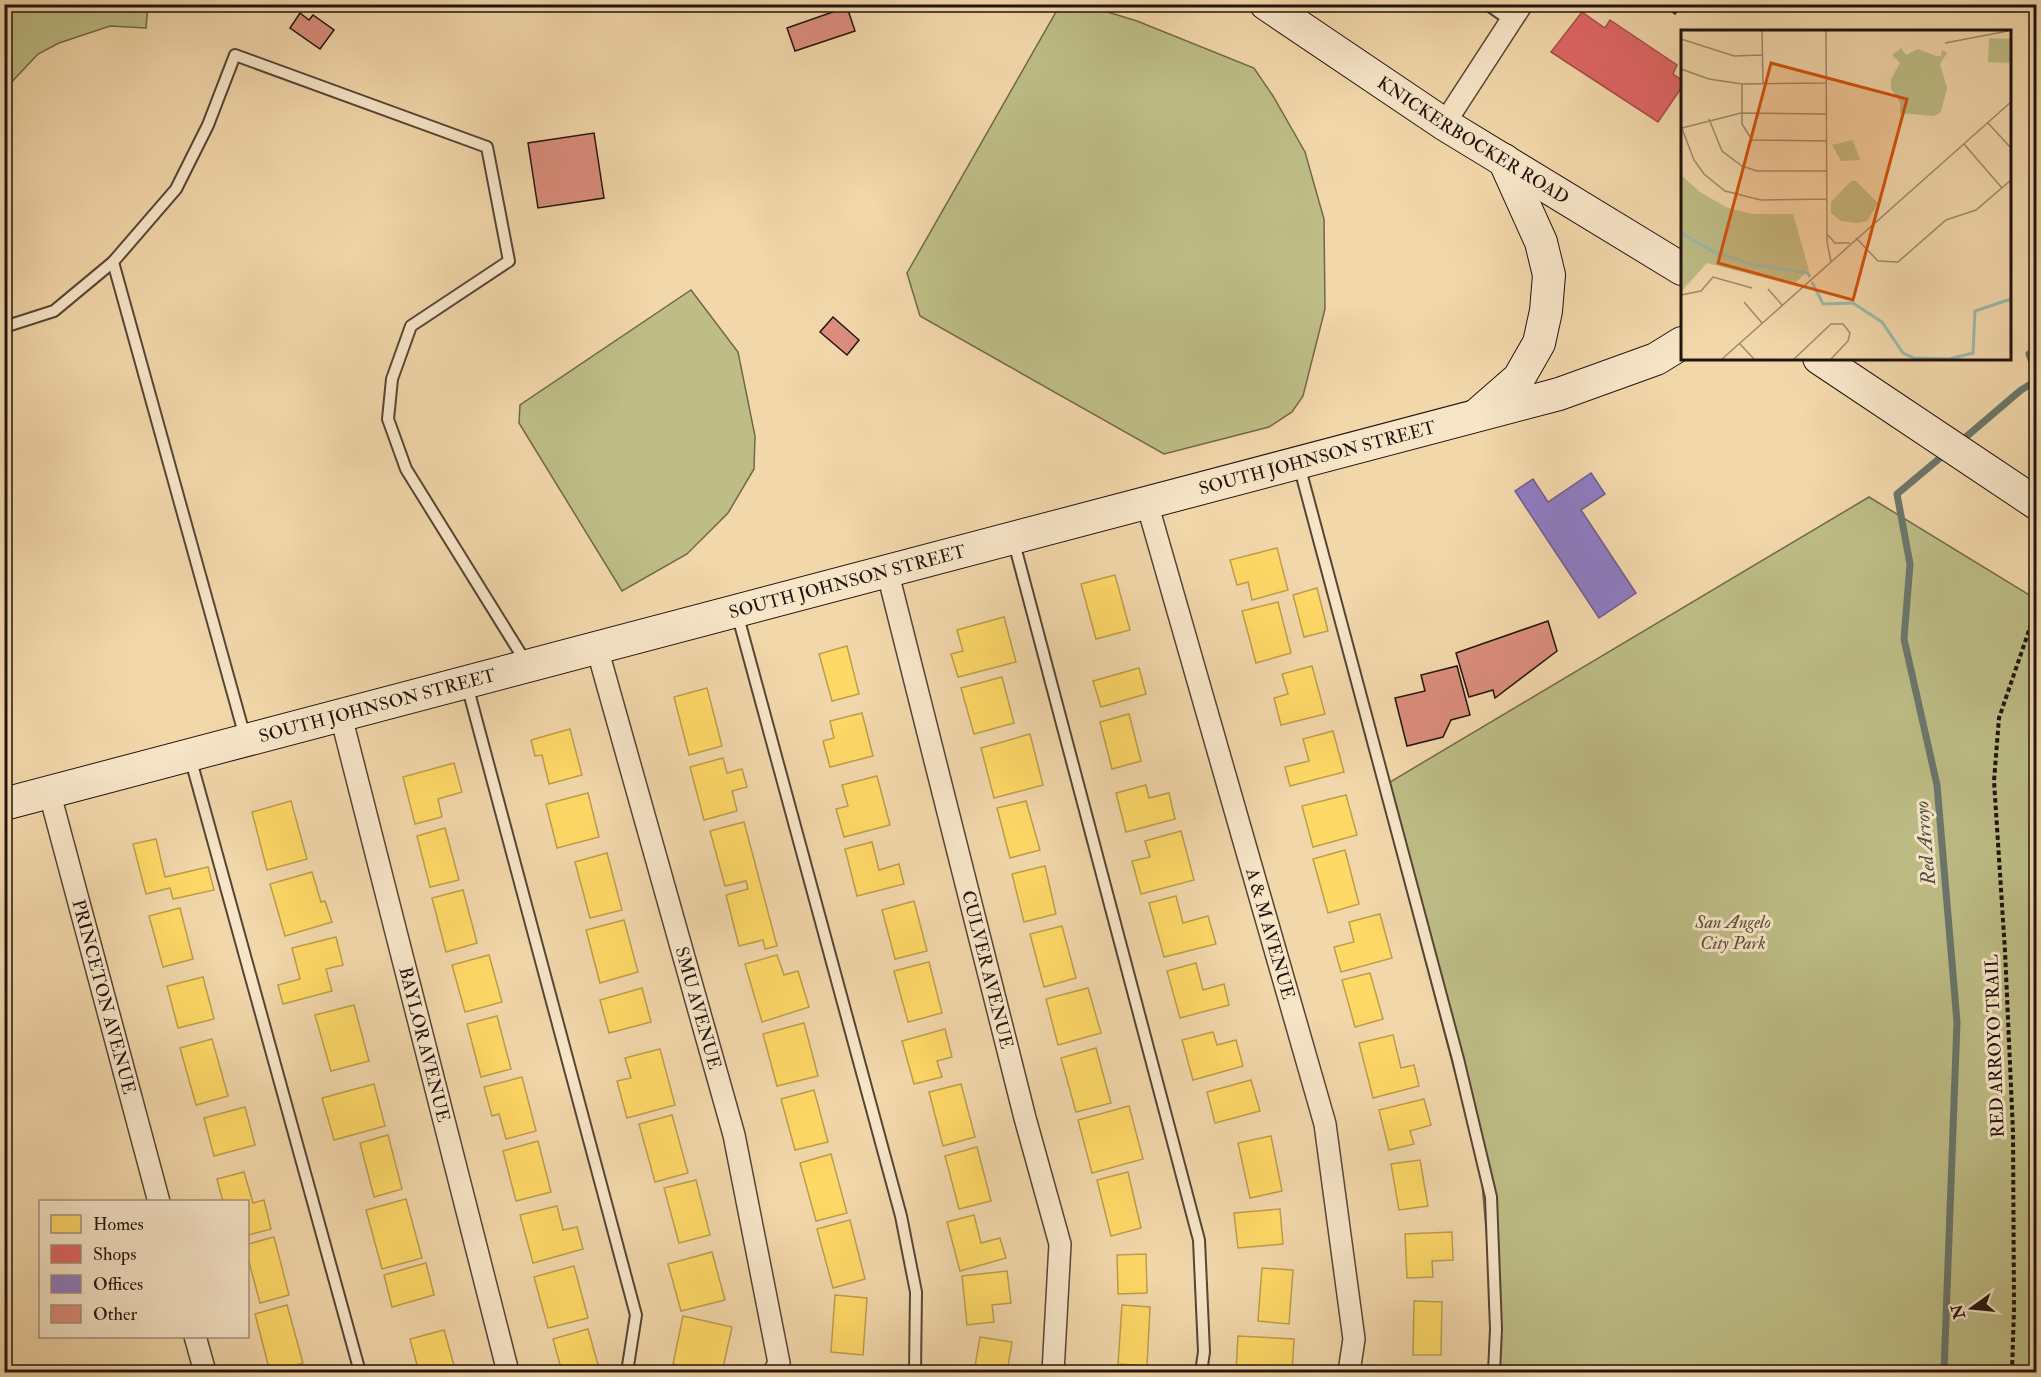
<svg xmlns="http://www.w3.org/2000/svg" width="2041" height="1377" font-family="'IM FELL Double Pica',serif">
<rect width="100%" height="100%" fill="#f2d7aa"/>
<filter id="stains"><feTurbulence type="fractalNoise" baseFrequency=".00333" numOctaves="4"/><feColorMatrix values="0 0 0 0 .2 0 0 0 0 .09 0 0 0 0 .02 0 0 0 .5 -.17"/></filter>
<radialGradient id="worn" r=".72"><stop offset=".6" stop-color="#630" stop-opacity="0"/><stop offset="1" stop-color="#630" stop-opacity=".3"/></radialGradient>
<g fill="#bebd86" stroke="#70684a" stroke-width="1.5">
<path d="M5,5H148L146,28L110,26L59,43L38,54L5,89Z"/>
<path d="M1088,6L1137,21L1254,68L1273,96L1305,152L1324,219L1325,309L1303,396L1292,412L1269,427L1164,454L920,316L907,273L1056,12Z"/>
<path d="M691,290L738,352L755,436L754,469L728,513L687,554L622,591L519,423L520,405Z"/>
<path d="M1869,497L2036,599V1372H1489L1491,1286L1481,1172L1380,788Z"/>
</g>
<g fill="#ffd966" stroke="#bd9e4c" stroke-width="1.5">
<path d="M1277,548L1288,590L1252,600L1248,582L1237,585L1230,560Z"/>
<path d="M1115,575L1130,630L1096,639L1081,584Z"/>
<path d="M1317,588L1328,631L1304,637L1293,595Z"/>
<path d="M1278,602L1291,653L1256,663L1242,611Z"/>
<path d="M1004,617L1016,662L958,677L951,654L963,651L957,630Z"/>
<path d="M847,646L859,694L832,701L819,654Z"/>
<path d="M1312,666L1325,714L1281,725L1274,698L1288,694L1282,674Z"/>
<path d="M1139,668L1146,694L1101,707L1093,681Z"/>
<path d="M1002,677L1014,723L974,734L961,688Z"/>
<path d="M707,688L722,746L689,755L674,697Z"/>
<path d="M862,713L873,756L830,767L823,741L834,738L830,721Z"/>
<path d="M1129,714L1141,761L1112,769L1100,722Z"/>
<path d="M570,729L582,775L549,784L542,755L535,756L531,740Z"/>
<path d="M1333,731L1344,772L1290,786L1285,767L1309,761L1303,739Z"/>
<path d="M1030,734L1043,785L994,798L981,748Z"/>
<path d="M723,758L727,773L742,769L747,787L732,791L737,811L704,820L690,767Z"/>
<path d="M454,763L462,792L438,799L442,817L415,824L403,777Z"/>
<path d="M877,776L890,825L844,837L836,809L848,806L842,785Z"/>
<path d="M1146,785L1149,798L1169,793L1175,819L1126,832L1116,793Z"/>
<path d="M588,793L599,837L557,848L546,804Z"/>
<path d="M1346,795L1357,835L1313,847L1302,806Z"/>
<path d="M291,801L307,859L267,870L252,812Z"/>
<path d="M1026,801L1040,850L1010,858L997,808Z"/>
<path d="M744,822L777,946L765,949L763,940L739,946L726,895L748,889L746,881L725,886L710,831Z"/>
<path d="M445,828L459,880L430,887L417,836Z"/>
<path d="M1181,831L1194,880L1141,894L1132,861L1150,857L1145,841Z"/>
<path d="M156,839L165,877L208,867L214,890L173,899L170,888L146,894L133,844Z"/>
<path d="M872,842L879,870L899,864L904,884L857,896L845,849Z"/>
<path d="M1345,850L1359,904L1328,913L1313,859Z"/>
<path d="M607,853L622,910L590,918L575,862Z"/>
<path d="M1045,866L1056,914L1024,922L1012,874Z"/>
<path d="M312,872L321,902L325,901L332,922L285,936L270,884Z"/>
<path d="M463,890L477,943L446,952L432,898Z"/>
<path d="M1176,896L1183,923L1208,916L1216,944L1164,957L1149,903Z"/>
<path d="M914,901L927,951L895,959L882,910Z"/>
<path d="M180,908L193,959L163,967L149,916Z"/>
<path d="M1380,914L1392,958L1341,972L1334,947L1354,942L1349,922Z"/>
<path d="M624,920L638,972L600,983L586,930Z"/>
<path d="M1062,926L1076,978L1044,987L1030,934Z"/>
<path d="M336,937L343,965L326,969L332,991L283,1004L278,985L300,979L292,948Z"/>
<path d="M489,955L502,1002L465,1012L452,965Z"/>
<path d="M777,955L784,975L798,971L809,1007L762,1022L745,964Z"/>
<path d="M929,962L942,1013L908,1022L894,971Z"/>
<path d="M1196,963L1203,990L1224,984L1229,1005L1180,1018L1167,971Z"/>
<path d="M1370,973L1383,1019L1355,1027L1342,980Z"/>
<path d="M203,977L214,1019L178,1028L167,986Z"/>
<path d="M642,988L651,1022L609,1033L600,1000Z"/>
<path d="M1088,988L1101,1033L1058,1045L1046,999Z"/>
<path d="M354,1005L369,1061L331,1071L315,1015Z"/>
<path d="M497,1016L511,1069L481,1077L467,1024Z"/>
<path d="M804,1023L818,1076L777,1086L763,1034Z"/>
<path d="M945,1029L952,1057L937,1061L942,1077L914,1084L902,1041Z"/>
<path d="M1213,1032L1217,1045L1236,1040L1243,1066L1193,1080L1182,1040Z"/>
<path d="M1393,1035L1401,1068L1414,1065L1419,1086L1373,1098L1359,1043Z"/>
<path d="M212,1039L228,1096L196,1105L180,1048Z"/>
<path d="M1096,1048L1111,1103L1076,1112L1061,1058Z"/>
<path d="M660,1049L675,1105L627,1118L617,1081L631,1078L625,1058Z"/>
<path d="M522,1077L536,1131L506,1139L499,1114L492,1116L484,1087Z"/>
<path d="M1251,1080L1260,1111L1215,1123L1207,1092Z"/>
<path d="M374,1084L385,1126L334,1140L322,1098Z"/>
<path d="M961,1084L975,1137L943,1146L929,1092Z"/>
<path d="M814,1090L828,1142L795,1150L781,1099Z"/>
<path d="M1424,1099L1431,1125L1410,1131L1414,1144L1389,1150L1379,1110Z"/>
<path d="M1129,1106L1143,1159L1092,1173L1078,1120Z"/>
<path d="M245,1107L255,1145L214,1156L204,1118Z"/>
<path d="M672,1115L688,1173L655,1182L639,1124Z"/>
<path d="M388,1135L402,1189L374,1197L360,1143Z"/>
<path d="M1271,1136L1282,1191L1250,1198L1238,1143Z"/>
<path d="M538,1141L551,1192L516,1201L503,1151Z"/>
<path d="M977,1147L991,1201L959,1209L945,1156Z"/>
<path d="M831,1154L847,1213L816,1221L800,1163Z"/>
<path d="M1420,1160L1428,1206L1399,1210L1391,1164Z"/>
<path d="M244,1172L253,1203L264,1200L271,1229L248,1235V1202H223L217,1179Z"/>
<path d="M1128,1172L1141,1228L1111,1236L1097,1180Z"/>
<path d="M696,1180L710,1235L679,1243L664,1188Z"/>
<path d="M406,1199L422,1258L382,1269L366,1210Z"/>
<path d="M557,1206L563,1230L577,1227L583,1249L533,1263L520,1215Z"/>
<path d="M1280,1209L1283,1244L1238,1248L1234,1213Z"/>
<path d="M974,1215L981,1243L1000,1238L1006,1258L960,1271L947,1222Z"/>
<path d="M850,1220L865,1279L833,1288L817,1229Z"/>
<path d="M1452,1232L1453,1260L1432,1261L1433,1277L1407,1278L1405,1234Z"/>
<path d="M274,1237L289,1295L260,1303L248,1258V1244Z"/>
<path d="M712,1252L725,1300L681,1311L668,1264Z"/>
<path d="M1146,1254L1147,1293L1118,1294L1117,1255Z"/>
<path d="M426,1263L434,1295L392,1307L384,1275Z"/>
<path d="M574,1266L588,1318L548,1328L534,1277Z"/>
<path d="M1262,1268L1293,1270L1289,1324L1258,1321Z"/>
<path d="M1007,1271L1011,1303L992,1305L994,1322L967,1325L962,1276Z"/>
<path d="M835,1295L867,1298L863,1355L831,1352Z"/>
<path d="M1414,1301L1442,1302L1441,1355H1413Z"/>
<path d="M287,1305L303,1363L270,1372L255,1314Z"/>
<path d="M1122,1305L1150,1307L1147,1366L1118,1364Z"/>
<path d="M683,1316L732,1327L722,1372H711L673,1364Z"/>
<path d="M588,1329L600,1372H562L553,1339Z"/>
<path d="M444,1330L456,1372H419L410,1339Z"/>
<path d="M1238,1336L1294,1339L1292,1372H1236Z"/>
<path d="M980,1337L1012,1342L1007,1372H974Z"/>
</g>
<path fill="#e06666" stroke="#a74d4c" stroke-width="1.5" d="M1582,12L1605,28L1610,20L1677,65L1673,74L1682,80V87L1658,122L1551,52Z"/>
<path fill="#8e7cc3" stroke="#6e5d8d" stroke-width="1.5" d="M1591,473L1605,494L1581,510L1636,593L1599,618L1515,491L1533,479L1548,502Z"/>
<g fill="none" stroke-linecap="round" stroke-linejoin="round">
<g stroke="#6b776d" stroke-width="7">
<path d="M2036,351L2029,354L2032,362L2036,365"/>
<path d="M1960,442L2021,390L2036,381"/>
<path d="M1944,1372L1957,1022L1937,785L1904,639L1910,564L1897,494L1946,453"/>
</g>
</g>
<g fill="#db8d7d" stroke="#22140e" stroke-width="1.5">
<path d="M1662,4H1682L1675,14Z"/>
<path d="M847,7L855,31L795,51L787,28Z"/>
<path d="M300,13L309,20L313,15L334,30L320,49L290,28Z"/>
<path d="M4,24L11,50L4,55Z"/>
<path d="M594,133L604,198L538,208L528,143Z"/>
<path d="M833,317L859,340L847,355L820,332Z"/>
<path d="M1548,621L1557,651L1495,698L1493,690L1469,697L1456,653Z"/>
<path d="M1457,666L1470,715L1451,720L1443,737L1407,746L1395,698L1425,691L1421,675Z"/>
</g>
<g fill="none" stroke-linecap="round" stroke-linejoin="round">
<defs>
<g id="lane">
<path d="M1487,4L1511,21"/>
<path d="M4,327L54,311L113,262"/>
<path d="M1299,465L1458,1059L1491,1197L1496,1329L1494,1372"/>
<path d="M1013,539L1199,1240L1204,1352L1201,1372"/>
<path d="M737,613L901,1216L916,1292L915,1372"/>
<path d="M467,685L636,1315L627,1372"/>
<path d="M245,737L113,262L176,189L208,125L235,55L487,147L509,261L411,326L392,379L388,419L406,469L527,664"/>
<path d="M190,757L360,1372"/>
</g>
<g id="street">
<path d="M1444,124L1522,4"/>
<path id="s1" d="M1147,503L1325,1124L1354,1339L1349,1372"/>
<path id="s2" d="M887,570L1025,1118L1060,1244L1053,1372"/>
<path id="s3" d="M597,648L734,1135L779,1363L774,1372"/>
<path id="s4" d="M341,716L508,1372"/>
<path id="s5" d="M49,791L159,1202"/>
<path d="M195,1336L205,1372"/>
</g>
<g id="secondary">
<path id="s6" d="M1266,4L1444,124L1682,269"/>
<path d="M1819,358L2036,503"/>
<path d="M1480,412L1519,378L1539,343L1546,311L1549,275L1541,242L1504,160"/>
<path id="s7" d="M4,804L1559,394L1656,359L1682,343"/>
</g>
</defs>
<use href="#lane" stroke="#564535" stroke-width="14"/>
<use href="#street" stroke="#564535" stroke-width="24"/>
<use href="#secondary" stroke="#22140e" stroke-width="34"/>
<path stroke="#22140e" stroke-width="4" stroke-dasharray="4.5 3" stroke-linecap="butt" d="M2012,1372L2014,1309L2013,1132L2005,951L1994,781L1999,718L2036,610"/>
<use href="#lane" stroke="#f7e5c8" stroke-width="10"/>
<use href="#street" stroke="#f7e5c8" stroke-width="21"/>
<use href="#secondary" stroke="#f7e5c8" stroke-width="32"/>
</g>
<g text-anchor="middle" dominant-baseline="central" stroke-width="6" stroke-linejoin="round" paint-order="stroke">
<g font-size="18" fill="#22140e" stroke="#f7e5c8">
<text stroke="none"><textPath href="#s6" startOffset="248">KNICKERBOCKER ROAD</textPath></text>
<text stroke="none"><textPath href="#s7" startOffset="1358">SOUTH JOHNSON STREET</textPath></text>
<text stroke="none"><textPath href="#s7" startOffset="872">SOUTH JOHNSON STREET</textPath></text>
<text stroke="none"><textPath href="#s7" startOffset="386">SOUTH JOHNSON STREET</textPath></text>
<text stroke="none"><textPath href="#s1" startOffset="448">A &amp; M AVENUE</textPath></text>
<text stroke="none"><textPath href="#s2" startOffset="412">CULVER AVENUE</textPath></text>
<text stroke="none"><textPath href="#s5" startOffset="213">PRINCETON AVENUE</textPath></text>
<text stroke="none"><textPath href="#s3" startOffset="374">SMU AVENUE</textPath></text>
<text stroke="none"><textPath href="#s4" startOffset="339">BAYLOR AVENUE</textPath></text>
<text transform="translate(1995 1046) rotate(-92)">RED ARROYO TRAIL</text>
</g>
<g font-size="18" font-style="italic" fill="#594f38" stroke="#f7e5c8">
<text x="1733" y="922">San Angelo<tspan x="1733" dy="21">City Park</tspan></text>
</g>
<g font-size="20" font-style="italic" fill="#4c4e45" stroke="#f7e5c8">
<text transform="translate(1925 843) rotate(-95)">Red Arroyo</text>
</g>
</g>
<g transform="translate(1681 30)">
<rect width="330" height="330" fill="#f2d7aa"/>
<path d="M308,8L330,9V33L307,32ZM220,18L225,25L237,19L255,26H260L261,20L266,23L259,34L266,58L260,82L253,86L219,83V72L210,59V49L219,33L211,25ZM172,110L179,130L160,131L151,115ZM0,145L19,162L45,177L71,184H112L128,240L112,255L26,233L0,262ZM170,151H175L197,173L186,191L176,193L160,191L150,183V172Z" fill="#bebd86"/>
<path fill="none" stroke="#9bb9ac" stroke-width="3" d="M0,203L33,222L74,235L127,243L129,247M131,252L142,274L172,273L201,292L222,323L233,328L268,329L292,323L294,281L330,269"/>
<path fill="none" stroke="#9f896c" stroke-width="1.5" d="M81,1L82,53M145,1L146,212L150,232M0,9L53,26L81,25M264,13L327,1M0,39L28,49L61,54L146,53M61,54V94L71,110L145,111M28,89L41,121L61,136L76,141H145M307,93L330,118M0,96L13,130L23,144L44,161L80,170L146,169M1,98L60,83L146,84M283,114L321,158M146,204L154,213H169M175,208L197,231L217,232L265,190L295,180L330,150M87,259L101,275M0,265L20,261L32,247L71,258M63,272L81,293M59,314L73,329M41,329L330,72M113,329L150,294H162L169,303L167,311L150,329"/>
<path fill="#d4520c" fill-opacity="0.15" stroke="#d4520c" stroke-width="3" d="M90,33L226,69L172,270L37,233Z"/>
<rect width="330" height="330" fill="none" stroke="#22140e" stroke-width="3"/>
</g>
<rect width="2041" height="1377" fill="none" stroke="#f2d7aa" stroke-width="24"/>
<rect x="6" y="6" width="2029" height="1365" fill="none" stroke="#22140e" stroke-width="3"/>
<rect x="12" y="12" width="2017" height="1353" fill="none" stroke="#22140e" stroke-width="1.5"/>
<rect x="39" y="1200" width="210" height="138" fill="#f7e5c8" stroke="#a2917e" stroke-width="1.5"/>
<rect x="51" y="1215" width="30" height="18" fill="#ffd966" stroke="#a2917e" stroke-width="1.5"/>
<text x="93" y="1230" font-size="18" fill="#22140e">Homes</text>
<rect x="51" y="1245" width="30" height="18" fill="#e06666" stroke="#a2917e" stroke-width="1.5"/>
<text x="93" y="1260" font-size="18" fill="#22140e">Shops</text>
<rect x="51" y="1275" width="30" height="18" fill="#8e7cc3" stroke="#a2917e" stroke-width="1.5"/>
<text x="93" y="1290" font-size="18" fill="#22140e">Offices</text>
<rect x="51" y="1305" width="30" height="18" fill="#db8d7d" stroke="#a2917e" stroke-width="1.5"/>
<text x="93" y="1320" font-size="18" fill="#22140e">Other</text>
<g transform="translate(1972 1308) rotate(255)" stroke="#f7e5c8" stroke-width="4.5" paint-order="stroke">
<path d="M0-4.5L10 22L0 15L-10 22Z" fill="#22140e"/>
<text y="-9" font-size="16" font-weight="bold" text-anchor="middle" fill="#22140e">N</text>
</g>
<rect width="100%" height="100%" filter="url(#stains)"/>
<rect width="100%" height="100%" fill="url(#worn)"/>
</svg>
